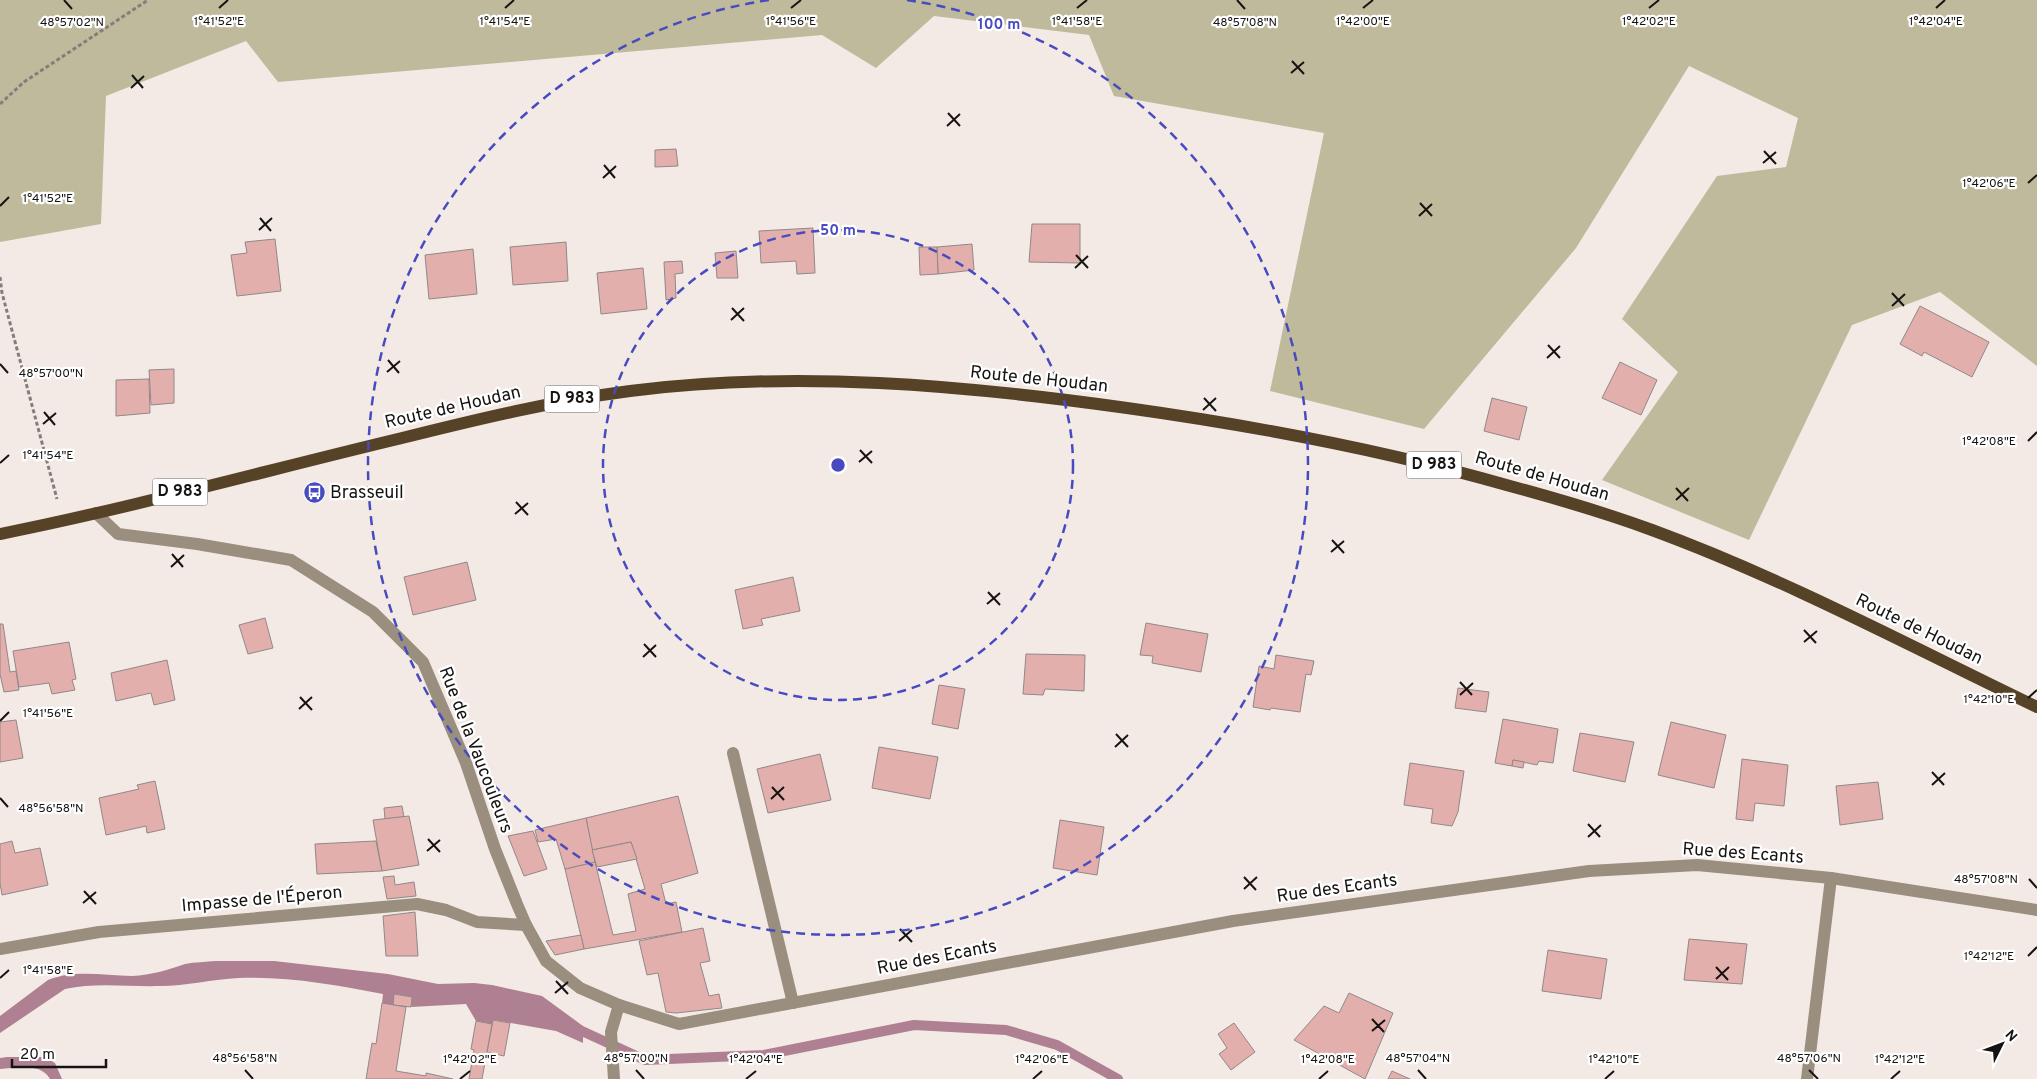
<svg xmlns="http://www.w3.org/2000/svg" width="2037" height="1079" font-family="Overpass,sans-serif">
<rect width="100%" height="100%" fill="#f3eae6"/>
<path fill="#beba9b" d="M0,0H2037V366L1940,292L1852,325L1749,540L1602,480L1678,372L1622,319L1717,176L1786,167L1798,118L1689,66L1576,248L1424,429L1270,391L1324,133L1114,96L1089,35L934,16L876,68L822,35L278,82L246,41L106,96L101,224L0,242Z"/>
<g fill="#ae8091">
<path d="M216,961H274L388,974L438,984L474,983L492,985L542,996L583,1026V1043L556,1031L494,1020L492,1024L476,1021L466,1004L411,1007L412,997L395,994L393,1005L382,1003L383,994C335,985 289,976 239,978C213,979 186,986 160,986C128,987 96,982 65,989L0,1033V1016L48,980C76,969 104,976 132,976C152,975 167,970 185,964C195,962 206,962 216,961Z"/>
<path d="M7,1057H45L55,1063L62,1079H50C41,1062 16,1068 0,1069V1058Z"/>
</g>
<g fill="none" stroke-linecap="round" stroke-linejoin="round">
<path stroke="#ae8091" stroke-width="10" d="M571,1026L645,1060L764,1055L914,1025L1006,1030L1057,1045L1118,1079"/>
</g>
<g fill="#e3afac" stroke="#918888">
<path d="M676,149L678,166L655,167V150Z"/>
<path d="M1032,224H1080V263L1029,262Z"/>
<path d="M813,228L815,273L797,274L796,261L761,263L759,231Z"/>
<path d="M275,239L281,291L237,296L231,255L247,253L245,242Z"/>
<path d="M566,242L568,281L513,285L510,247Z"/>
<path d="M972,244L974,270L938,274L937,247Z"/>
<path d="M919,247H937L938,274L920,275Z"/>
<path d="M473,249L477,294L429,299L425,255Z"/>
<path d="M736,251L738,278H717L715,253Z"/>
<path d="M682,261L683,273L675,274L676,298L666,300L664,262Z"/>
<path d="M643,268L647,309L601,314L597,273Z"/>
<path d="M1920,306L1989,342L1972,377L1924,352L1922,356L1900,344Z"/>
<path d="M1620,362L1657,380L1641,415L1602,398Z"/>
<path d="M174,369V403L151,405L149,370Z"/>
<path d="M149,379L150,413L116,416V380Z"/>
<path d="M1492,398L1527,407L1519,440L1484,431Z"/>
<path d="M467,562L476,600L413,615L404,577Z"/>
<path d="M793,577L800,611L761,619L763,625L743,629L735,590Z"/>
<path d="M265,618L273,648L248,654L239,625Z"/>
<path d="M1146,623L1208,634L1201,672L1152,663L1153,656L1140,655Z"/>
<path d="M0,624H3L10,672L16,671L19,690L4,692L0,674Z"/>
<path d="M69,642L76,679L72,680L75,690L52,694L49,683L19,687L13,651Z"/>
<path d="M1026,654L1085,655L1084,691L1045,689L1043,695L1023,694Z"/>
<path d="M1276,655L1314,661L1311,675L1306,674L1300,712L1271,708L1270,710L1253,707L1259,666L1274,669Z"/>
<path d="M167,660L175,700L154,705L151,693L116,701L111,673Z"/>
<path d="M939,685L965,689L958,729L932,724Z"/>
<path d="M1458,688L1489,692L1486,712L1455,708Z"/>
<path d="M1503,719L1558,729L1553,763L1539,761L1537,765L1513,760L1512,766L1495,763Z"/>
<path d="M16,720L23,758L0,762V722Z"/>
<path d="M1671,722L1726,735L1714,788L1658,775Z"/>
<path d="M1580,733L1634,742L1625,782L1573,771Z"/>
<path d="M879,747L938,757L930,799L872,788Z"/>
<path d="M820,754L831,800L768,813L757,769Z"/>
<path d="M1742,759L1788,765L1784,806L1755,803L1753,821L1736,819Z"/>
<path d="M1513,760L1524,762L1523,768L1512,766Z"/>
<path d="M1410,763L1464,771L1458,812L1452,826L1431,823L1433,809L1404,805Z"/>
<path d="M155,781L165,829L147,833L146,826L106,835L99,798L139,789L137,785Z"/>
<path d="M1878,782L1883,819L1840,825L1836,786Z"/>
<path d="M678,796L698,873L661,884L666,904L676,902L682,932L584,949L565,869L595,862L613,935L636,931L628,894L645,889L631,842L592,850L586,818Z"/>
<path d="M402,806L404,817L385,819L384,808Z"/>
<path d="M409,816L419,865L382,871L373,820Z"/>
<path d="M586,818L595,862L565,869L556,839L538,842L535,830Z"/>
<path d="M1060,820L1104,827L1097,875L1053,868Z"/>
<path d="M533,831L547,869L524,876L508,836Z"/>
<path d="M12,841L15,853L40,848L48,885L2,895L0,883V844Z"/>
<path d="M376,841L382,871L317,874L315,844Z"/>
<path d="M631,842L637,859L597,867L592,850Z"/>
<path d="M394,876L395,885L414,882L416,896L387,899L383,877Z"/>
<path d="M415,912L418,956H386L383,916Z"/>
<path d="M703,928L710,961L700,963L709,996L719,994L722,1008L676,1013L666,1012L658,973L647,975L639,941Z"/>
<path d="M581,935L584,949L555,955L546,941Z"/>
<path d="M1689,939L1747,944L1742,984L1684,980Z"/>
<path d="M1548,950L1607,959L1601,999L1542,991Z"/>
<path d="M1349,993L1393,1013L1365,1079L1294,1040L1324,1006L1339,1013Z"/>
<path d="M394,994L412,997L411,1007L393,1005Z"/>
<path d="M382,1003L406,1007L396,1071L426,1076V1073L453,1079H366L372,1043L376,1044Z"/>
<path d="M493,1020L510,1023L504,1056L487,1052Z"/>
<path d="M476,1021L492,1024L482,1079H469L474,1050L471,1049Z"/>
<path d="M1234,1023L1255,1052L1231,1070L1219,1054L1227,1048L1218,1034Z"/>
<path d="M1392,1071L1410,1079H1388Z"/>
</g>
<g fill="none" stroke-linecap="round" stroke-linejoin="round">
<g stroke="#847e7b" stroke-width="3" stroke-dasharray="4 2.5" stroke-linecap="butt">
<path d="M0,104L24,82L148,0"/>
<path d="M0,277L2,293L57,499"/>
</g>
<g stroke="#9a8e7e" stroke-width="12">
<path d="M96,513L118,534L197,544L291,560L373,612L423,662L466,763L495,849L517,904L526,925L546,961L580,988L619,1005L611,1032L614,1079"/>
<path d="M733,753L793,1003"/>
<path d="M0,949L99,932L417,904L446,910L477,922L526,925"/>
<path d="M619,1005L679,1024L1233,921L1589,871L1697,865L1831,878L2037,910"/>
<path d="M1807,1079L1831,878"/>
</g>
<path stroke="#564226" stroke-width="12" d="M0,534C135,507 268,470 402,438C478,419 553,401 630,391C795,370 963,385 1127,408C1256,426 1384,450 1510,486C1558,499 1606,513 1652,530C1785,579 1910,646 2037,707"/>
</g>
<path fill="none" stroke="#161412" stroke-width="2" d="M64,0L72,9M1237,0L1245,9M219,8L228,0M505,8L514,0M791,8L801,0M1077,8L1087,0M1363,8L1373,0M1649,8L1659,0M1936,8L1945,0M1292,61L1304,74M1291,73L1304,62M132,75L143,88M131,88L144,76M948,113L960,126M947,126L960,114M1764,151L1776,164M1763,163L1776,152M604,165L615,178M603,178L616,166M2028,183L2037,175M1420,203L1432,216M0,206L9,197M1419,216L1432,204M260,218L271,231M259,230L272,218M1076,255L1088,268M1075,268L1088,256M1892,293L1904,306M1892,306L1905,294M732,308L744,321M731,320L744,308M1548,345L1560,358M1547,358L1560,346M388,360L399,373M0,364L8,373M387,372L400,361M1204,398L1216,411M1203,410L1216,398M44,412L55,425M43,424L56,413M2028,441L2037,432M860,450L872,463M859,462L872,451M0,463L9,455M1676,488L1688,501M1676,500L1689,488M516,502L528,515M515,514L528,503M1332,540L1344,553M1331,552L1344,541M172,554L183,567M171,567L184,555M988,592L1000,605M987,604L1000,593M1804,630L1816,643M1804,642L1817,631M644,644L656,657M643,657L656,645M1460,682L1472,695M1460,695L1473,683M300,697L312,710M2028,698L2037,690M299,709L312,697M0,721L9,712M1116,734L1128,747M1115,747L1128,735M1932,772L1944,785M1932,785L1945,773M772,787L784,800M0,798L8,807M771,799L784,787M1588,824L1600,837M1588,837L1601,825M428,839L440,852M427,851L440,840M1244,877L1256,890M2029,879L2037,888M1244,889L1257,877M84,891L96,904M83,903L96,892M900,929L912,942M899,941L912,930M2028,956L2037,947M1716,967L1728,980M0,978L9,970M1716,979L1729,967M556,981L568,994M555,993L568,982M1372,1019L1384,1032M1372,1031L1385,1020M245,1070L253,1079M636,1070L644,1079M1418,1070L1426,1079M1809,1070L1818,1079M460,1079L470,1071M746,1079L756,1071M1033,1079L1042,1071M1319,1079L1328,1071M1605,1079L1614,1071M1891,1079L1900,1071"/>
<g fill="none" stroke="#484bc0" stroke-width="2.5" stroke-dasharray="9 6">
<circle cx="838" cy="465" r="235"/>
<path d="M907 0A470 470 0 1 1 769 0"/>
</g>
<defs>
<symbol id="bus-disc" viewBox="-11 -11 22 22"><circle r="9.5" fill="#484bc0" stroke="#fff"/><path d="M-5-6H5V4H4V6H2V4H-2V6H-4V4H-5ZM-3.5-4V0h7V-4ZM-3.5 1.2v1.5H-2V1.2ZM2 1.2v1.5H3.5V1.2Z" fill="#fff"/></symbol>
</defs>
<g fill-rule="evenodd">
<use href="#bus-disc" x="302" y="480" width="25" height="25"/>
</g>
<g text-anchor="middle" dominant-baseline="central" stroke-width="4.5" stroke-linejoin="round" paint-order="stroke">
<g fill="#fff" stroke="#5c5a59" stroke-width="1">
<rect x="544.5" y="385.5" width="55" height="27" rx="4"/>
<rect x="1406.5" y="451.5" width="55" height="27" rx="4"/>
<rect x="152.5" y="478.5" width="55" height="27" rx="4"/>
</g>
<g font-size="16" font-weight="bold" fill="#161412">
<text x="572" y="399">D 983</text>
<text x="1434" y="465">D 983</text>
<text x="180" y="492">D 983</text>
</g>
<g font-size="18" fill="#161412" stroke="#fff">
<text transform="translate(1039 380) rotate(6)">Route de Houdan</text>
<text transform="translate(453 408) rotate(-13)">Route de Houdan</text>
<text transform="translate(1542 477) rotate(16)">Route de Houdan</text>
<text transform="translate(1919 630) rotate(26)">Route de Houdan</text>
<text transform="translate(475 750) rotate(69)">Rue de la Vaucouleurs</text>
<text transform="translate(1743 854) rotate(4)">Rue des Ecants</text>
<text transform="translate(1337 889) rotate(-8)">Rue des Ecants</text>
<text transform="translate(262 900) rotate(-5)">Impasse de l'Éperon</text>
<text transform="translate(937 958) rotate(-11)">Rue des Ecants</text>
</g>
<g font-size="18" fill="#161412" stroke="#fff" text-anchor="start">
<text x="330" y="493">Brasseuil</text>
</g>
</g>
<g font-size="12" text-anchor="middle" fill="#161412" stroke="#fff" stroke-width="4.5" stroke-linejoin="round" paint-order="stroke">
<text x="1363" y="25">1°42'00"E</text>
<text x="1936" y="25">1°42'04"E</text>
<text x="219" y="25">1°41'52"E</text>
<text x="505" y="25">1°41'54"E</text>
<text x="791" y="25">1°41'56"E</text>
<text x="1077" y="25">1°41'58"E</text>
<text x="1649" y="25">1°42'02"E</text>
<text x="72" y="26">48°57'02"N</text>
<text x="1245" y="26">48°57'08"N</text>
<text x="1989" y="187">1°42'06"E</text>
<text x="48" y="202">1°41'52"E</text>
<text x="51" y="377">48°57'00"N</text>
<text x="1989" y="445">1°42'08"E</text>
<text x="48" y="459">1°41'54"E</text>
<text x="1989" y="703">1°42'10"E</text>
<text x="48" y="717">1°41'56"E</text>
<text x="51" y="812">48°56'58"N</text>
<text x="1986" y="883">48°57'08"N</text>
<text x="1989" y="960">1°42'12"E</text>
<text x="48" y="974">1°41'58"E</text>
<text x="245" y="1062">48°56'58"N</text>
<text x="636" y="1062">48°57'00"N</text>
<text x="1418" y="1062">48°57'04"N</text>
<text x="1809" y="1062">48°57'06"N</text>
<text x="470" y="1063">1°42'02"E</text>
<text x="756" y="1063">1°42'04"E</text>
<text x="1042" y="1063">1°42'06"E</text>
<text x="1328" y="1063">1°42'08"E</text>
<text x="1614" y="1063">1°42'10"E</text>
<text x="1900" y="1063">1°42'12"E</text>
</g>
<circle cx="838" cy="465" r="8" fill="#484bc0" stroke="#fff" stroke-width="2.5"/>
<g font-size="15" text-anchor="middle" font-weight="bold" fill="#484bc0" stroke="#fff" stroke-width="4.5" stroke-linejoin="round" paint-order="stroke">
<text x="999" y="29">100 m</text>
<text x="838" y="235">50 m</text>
</g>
<g transform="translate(2002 1044) rotate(48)" stroke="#ffffff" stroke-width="4" paint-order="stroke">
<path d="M0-4L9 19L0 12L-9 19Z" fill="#161412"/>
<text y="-8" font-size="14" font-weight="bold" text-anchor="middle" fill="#161412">N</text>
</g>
<path d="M12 1059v8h94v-8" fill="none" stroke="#161412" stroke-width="2.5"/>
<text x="20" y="1059" font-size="15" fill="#161412" stroke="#ffffff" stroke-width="4" paint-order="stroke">20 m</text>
</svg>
